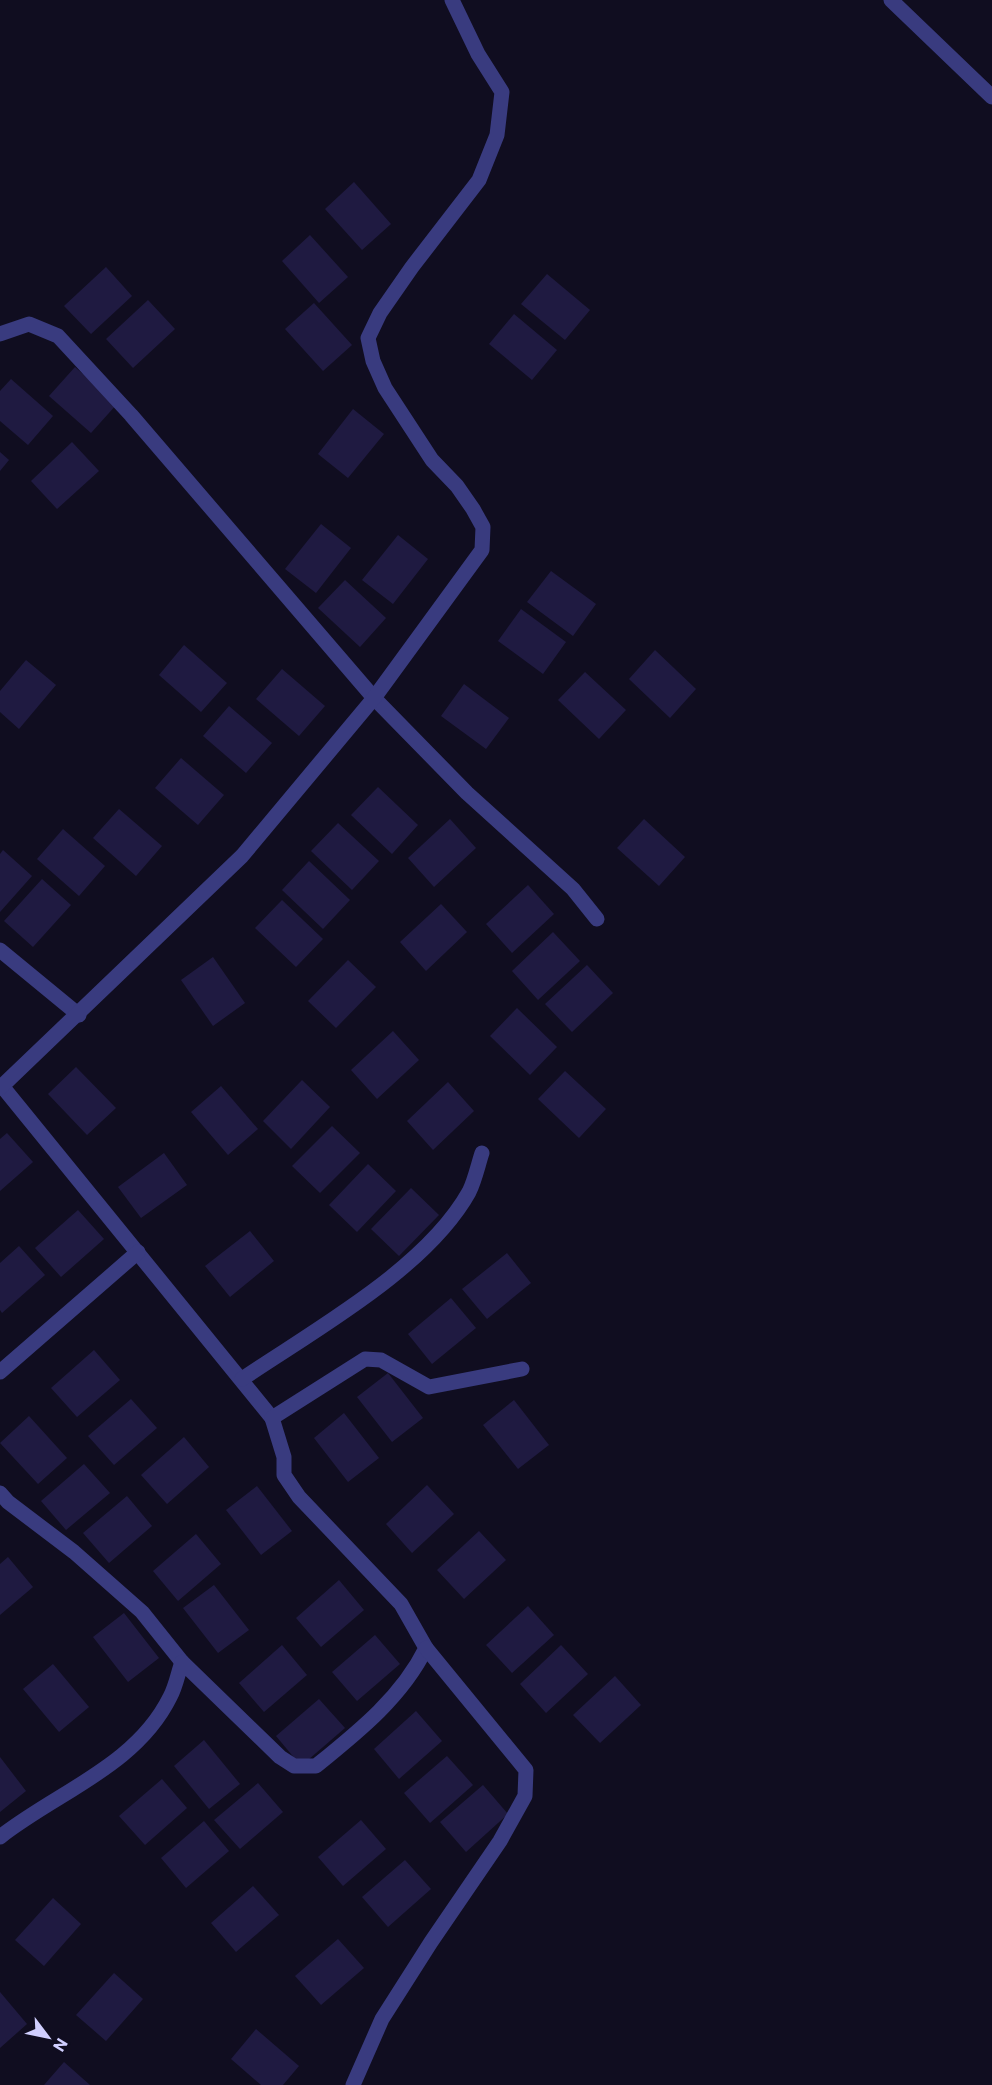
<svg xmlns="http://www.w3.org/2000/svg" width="992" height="2085" font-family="Commissioner,sans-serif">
<rect width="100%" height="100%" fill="#100d20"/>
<g fill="#1f1a41">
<path d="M354,182L391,224L362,250L325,209Z"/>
<path d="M310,235L348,277L319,303L282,261Z"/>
<path d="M106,267L132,296L91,334L64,306Z"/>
<path d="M547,274L590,310L565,340L521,304Z"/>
<path d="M148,300L175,329L133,368L106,339Z"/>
<path d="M314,303L352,345L323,371L285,329Z"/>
<path d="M514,314L557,350L532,380L489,344Z"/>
<path d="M75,367L117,404L91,433L49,396Z"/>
<path d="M11,379L53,416L28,445L0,421V391Z"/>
<path d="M353,409L384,434L348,478L318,454Z"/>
<path d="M72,442L99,471L57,509L31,481Z"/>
<path d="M0,452L9,460L0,471Z"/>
<path d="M321,524L351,548L316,593L285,569Z"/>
<path d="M398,535L428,559L393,604L362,580Z"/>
<path d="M551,571L596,604L573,636L527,602Z"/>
<path d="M345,580L386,618L360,647L318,608Z"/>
<path d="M521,609L566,642L543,674L498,641Z"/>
<path d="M184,645L227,683L201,712L159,675Z"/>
<path d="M655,650L696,689L670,718L629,679Z"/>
<path d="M26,660L56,685L19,729L0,712V691Z"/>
<path d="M282,669L325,706L299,736L256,699Z"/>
<path d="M585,672L626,710L599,739L558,700Z"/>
<path d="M464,684L509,718L486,749L441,716Z"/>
<path d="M229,706L272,743L246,773L203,736Z"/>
<path d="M181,758L224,795L198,825L155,788Z"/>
<path d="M378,787L418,825L392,854L351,815Z"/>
<path d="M119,809L162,846L136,876L93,838Z"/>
<path d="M450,819L476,848L434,887L408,858Z"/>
<path d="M644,819L685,857L659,886L617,848Z"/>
<path d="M338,823L379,861L352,890L311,851Z"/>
<path d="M63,829L105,866L79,896L37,859Z"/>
<path d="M3,850L32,876L0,912V854Z"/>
<path d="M309,861L350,900L323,929L282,890Z"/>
<path d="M42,879L71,905L33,947L4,921Z"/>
<path d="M528,885L554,914L512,953L486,924Z"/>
<path d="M282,900L323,939L296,967L255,928Z"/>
<path d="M441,904L467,932L426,971L400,942Z"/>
<path d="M553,932L580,961L538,1000L512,971Z"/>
<path d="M213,957L245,1003L213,1026L181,980Z"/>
<path d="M348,960L376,987L336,1028L308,1001Z"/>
<path d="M587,965L613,993L572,1032L545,1004Z"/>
<path d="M517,1008L557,1047L530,1075L490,1036Z"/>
<path d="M393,1031L419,1060L377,1099L351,1070Z"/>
<path d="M76,1067L116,1108L87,1135L48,1094Z"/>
<path d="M565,1071L606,1109L579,1138L538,1099Z"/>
<path d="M302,1080L330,1107L291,1149L263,1121Z"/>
<path d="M448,1082L474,1111L433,1150L407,1121Z"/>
<path d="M221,1086L258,1129L228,1155L191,1112Z"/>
<path d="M332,1126L360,1153L320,1193L292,1166Z"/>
<path d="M7,1133L33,1162L0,1191V1139Z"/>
<path d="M164,1153L187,1185L141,1218L118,1187Z"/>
<path d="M368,1164L396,1191L357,1232L329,1205Z"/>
<path d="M411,1188L439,1215L399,1256L371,1229Z"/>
<path d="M78,1210L104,1239L61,1277L35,1248Z"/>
<path d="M250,1231L274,1261L230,1297L205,1266Z"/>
<path d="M19,1246L45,1275L2,1313L0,1310V1263Z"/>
<path d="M507,1253L531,1283L487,1319L462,1289Z"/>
<path d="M451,1298L476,1328L432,1364L408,1334Z"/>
<path d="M94,1350L120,1380L77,1417L51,1388Z"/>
<path d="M388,1373L423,1418L392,1442L357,1397Z"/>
<path d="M131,1399L157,1428L114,1465L88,1436Z"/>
<path d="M514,1400L549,1445L518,1469L483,1425Z"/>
<path d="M344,1413L379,1458L348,1482L314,1438Z"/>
<path d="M29,1416L67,1458L38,1484L0,1443Z"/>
<path d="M184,1437L209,1467L167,1504L141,1475Z"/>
<path d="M84,1464L110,1493L66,1530L41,1501Z"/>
<path d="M427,1485L454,1514L412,1553L386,1524Z"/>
<path d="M257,1486L292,1531L261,1555L226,1510Z"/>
<path d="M127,1496L152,1526L109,1563L83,1533Z"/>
<path d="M479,1531L506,1560L464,1599L437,1570Z"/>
<path d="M196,1534L221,1564L178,1601L153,1571Z"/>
<path d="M8,1557L33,1587L0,1615V1564Z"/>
<path d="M339,1580L364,1610L321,1647L296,1618Z"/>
<path d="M214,1585L249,1630L218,1653L183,1608Z"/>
<path d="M528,1606L554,1635L512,1673L486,1645Z"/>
<path d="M124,1613L159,1658L128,1682L93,1637Z"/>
<path d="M375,1635L400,1664L357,1701L332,1672Z"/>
<path d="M282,1645L307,1675L264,1712L239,1683Z"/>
<path d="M561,1645L588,1674L546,1713L520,1684Z"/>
<path d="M53,1664L89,1707L59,1732L23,1689Z"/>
<path d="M615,1676L641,1705L600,1743L573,1715Z"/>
<path d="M319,1699L345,1728L301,1766L276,1736Z"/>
<path d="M416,1711L442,1741L399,1779L374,1749Z"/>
<path d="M204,1740L240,1784L209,1809L174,1766Z"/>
<path d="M447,1756L473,1785L430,1823L404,1793Z"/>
<path d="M0,1757L26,1791L0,1812Z"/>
<path d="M162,1779L187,1808L145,1845L119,1816Z"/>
<path d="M258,1783L283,1812L240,1849L214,1820Z"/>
<path d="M483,1785L508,1814L466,1852L440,1822Z"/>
<path d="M361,1820L386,1849L343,1886L318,1857Z"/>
<path d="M204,1821L229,1851L186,1888L161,1858Z"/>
<path d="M405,1860L431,1889L388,1927L362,1897Z"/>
<path d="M253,1886L279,1915L236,1952L211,1923Z"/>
<path d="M53,1898L81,1924L44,1966L15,1940Z"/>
<path d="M338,1939L364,1968L321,2005L295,1976Z"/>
<path d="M114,1973L143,1999L106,2041L76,2015Z"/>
<path d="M0,1992L27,2024L0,2048Z"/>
<path d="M256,2029L299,2066L283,2085H261L231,2059Z"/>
<path d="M64,2062L90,2085H44Z"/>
</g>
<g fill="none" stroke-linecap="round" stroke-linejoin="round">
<g stroke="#393b7f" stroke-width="15">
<path d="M891,0L992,97"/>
<path d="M0,334L29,324L58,336L131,415L374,698L467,793L573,889L597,919"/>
<path d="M0,950L79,1015"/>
<path d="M2,1086L272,1418"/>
<path d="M0,1088L242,856L374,698L482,550L483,527L473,509L457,486L432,460L385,388L373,361L368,338L380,313L412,267L479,180L497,135L502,92L478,54L452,0"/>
<path d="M0,1372L138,1252"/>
<path d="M242,1379C314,1330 426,1269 469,1192C475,1180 478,1165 482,1153"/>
<path d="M0,1493L8,1502L74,1552L142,1612L182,1662"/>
<path d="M0,1837C57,1792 136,1766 170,1697C176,1686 178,1673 182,1662L280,1757L294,1766H316C358,1732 402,1697 426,1648L401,1604L299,1497L284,1475V1457L272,1418L365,1359L381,1360L429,1387L522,1369"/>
<path d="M353,2085L382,2019L431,1942L500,1841L525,1796L526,1770L426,1648"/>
</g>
</g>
<g transform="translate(48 2037) rotate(122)" stroke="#100d20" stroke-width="4.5" paint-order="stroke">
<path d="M0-4.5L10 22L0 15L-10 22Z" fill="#d0cefe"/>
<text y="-9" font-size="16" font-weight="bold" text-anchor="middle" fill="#d0cefe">N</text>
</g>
</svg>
